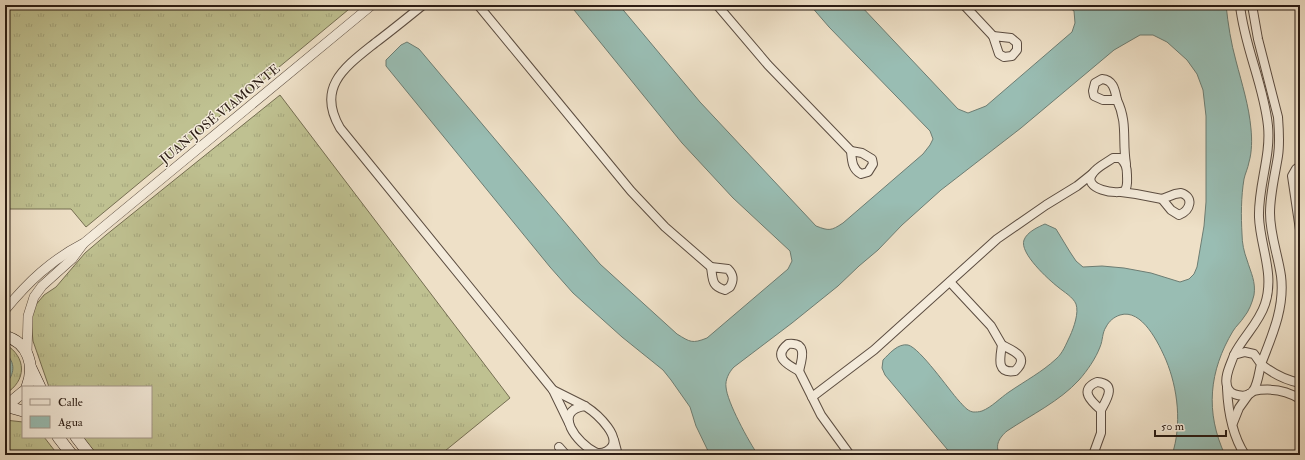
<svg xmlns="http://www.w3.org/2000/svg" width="1305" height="460" font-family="'IM FELL Double Pica',serif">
<defs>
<pattern id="grass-tufts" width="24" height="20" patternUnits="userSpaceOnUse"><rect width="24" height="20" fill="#bfc191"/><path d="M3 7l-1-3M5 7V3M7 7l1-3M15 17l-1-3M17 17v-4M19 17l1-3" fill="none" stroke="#a4a57c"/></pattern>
</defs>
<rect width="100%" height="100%" fill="#eee0c7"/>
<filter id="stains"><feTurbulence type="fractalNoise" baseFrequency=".005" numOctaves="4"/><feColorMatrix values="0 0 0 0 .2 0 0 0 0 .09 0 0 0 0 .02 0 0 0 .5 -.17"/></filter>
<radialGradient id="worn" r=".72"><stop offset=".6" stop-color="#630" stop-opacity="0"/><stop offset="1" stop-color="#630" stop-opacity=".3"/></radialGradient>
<g fill="url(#grass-tufts)" stroke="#756e52">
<path d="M5,5H354L86,227L71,209H5Z"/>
<path d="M280,95L510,398L440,455H96L81,437H151V387H49L33,341L31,321L34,307L44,295L56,287L85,253L106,235Z"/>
<path d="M5,344C27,357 27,381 5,394Z"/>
<path d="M5,420L23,422V437H44L58,455H5Z"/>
</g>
<g fill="#99bdb3" stroke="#6d7d73">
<path d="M570,5H619L700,102L816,226C829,231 831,231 843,223L923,154L930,145L933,139L930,131L829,27L810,5H860L958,109L968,113L986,106L1072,32L1075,23L1074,11L1066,5H1226C1228,24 1231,43 1236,61C1242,84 1249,106 1251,129C1252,139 1252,152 1249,162C1248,168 1245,174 1244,179C1241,197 1241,216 1242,234C1242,243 1244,252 1247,260C1251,273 1256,282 1254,295C1252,303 1249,311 1244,317C1241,322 1236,326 1233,331C1209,371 1205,412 1225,455H1172C1182,425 1178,389 1166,360C1159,344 1142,308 1120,315C1114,317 1109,321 1106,327C1102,333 1103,340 1100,347C1096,358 1087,371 1079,380C1060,401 1031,415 1007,431C1000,437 994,445 1000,455H952L885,375L882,368L883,360C889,354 898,343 908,345C920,348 949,390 959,401C963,405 967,411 973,412C976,412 979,412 982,411C992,407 1000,398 1009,392C1025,381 1042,372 1056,359C1063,353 1066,344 1070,336C1074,327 1079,313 1076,304C1073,297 1064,292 1058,287C1049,280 1019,253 1024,240C1027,232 1038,227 1045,224L1056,229L1070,252L1076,261L1083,267L1102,266L1124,268L1151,273L1180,282L1189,279L1194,274L1197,267L1204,226L1206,202V116L1203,90L1197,74L1187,60L1167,42L1153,35H1140L1114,50L1021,128L941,190L902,225L878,250L859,266L838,286L792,323L734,367C729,372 725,380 726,387C727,402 749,442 758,455H710L696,426L690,407L671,380L663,370L622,337L573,293L550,267L386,66V60L401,45L407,42L419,49L600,264L677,334C690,342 692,344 707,338L788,269L792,261L790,251L733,198L682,143Z"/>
<path d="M5,353C16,362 15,375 5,384Z"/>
</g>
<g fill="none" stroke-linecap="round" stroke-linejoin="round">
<defs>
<g id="minor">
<path d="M423,5C407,18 391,31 375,43C345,67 316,87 340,128L553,390L569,423"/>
<path d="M478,5L631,191L665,227L711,267"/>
<path d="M717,5L768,65L851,151"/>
<path d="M964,5L993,36"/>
<path d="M1252,5L1258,39L1278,117C1279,130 1280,143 1278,156C1275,175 1270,194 1270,213C1270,235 1278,255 1281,276C1285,307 1272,336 1261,364C1273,374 1285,380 1300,383"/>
<path d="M993,36L1011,38L1017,43V50L1012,56L1004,57L999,54Z"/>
<path d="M1102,79C1114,80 1115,91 1117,100H1103L1094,96L1093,91L1095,83Z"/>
<path d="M1117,100C1128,123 1122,140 1126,164"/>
<path d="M851,151L862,153L872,159L873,164L868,172L861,174C852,169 852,161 851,151Z"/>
<path d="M1113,158H1120C1126,163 1127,168 1127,175C1127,180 1128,186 1125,190C1119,196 1080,189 1093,173C1097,167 1106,163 1113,158Z"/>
<path d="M1300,166L1296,169L1292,176L1300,230"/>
<path d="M1121,192L1136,194L1162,199"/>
<path d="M1181,193C1194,197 1191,210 1179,215L1171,210L1162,199L1175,194Z"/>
<path d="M711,267L728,269C734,275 734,280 730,287L725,290C711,286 713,279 711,267Z"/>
<path d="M950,282L991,326L1002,345"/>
<path d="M788,344C808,342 802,359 799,371C788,365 772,357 788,344Z"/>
<path d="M1002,345C1014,351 1030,357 1015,371C996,374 1000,358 1002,345Z"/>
<path d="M1245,352L1254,354L1261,364C1259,372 1258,384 1253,391C1247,399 1229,396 1227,386C1224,376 1231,364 1234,355Z"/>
<path d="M1234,355C1243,337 1259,323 1265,304C1275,274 1260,246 1259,217C1258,186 1271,157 1268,126C1264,85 1244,46 1240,5"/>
<path d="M799,371L821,415L850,455"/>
<path d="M1097,382C1117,384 1107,399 1101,410C1092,402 1078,390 1097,382Z"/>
<path d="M1227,388C1228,411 1232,435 1245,455"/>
<path d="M553,390L585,406"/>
<path d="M1253,391C1269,388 1286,390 1300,399"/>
<path d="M812,397L874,350L997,239L1046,205L1077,186L1092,174"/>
<path d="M585,406C596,413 627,440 607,451C603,453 599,454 595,452C578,444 551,411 585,406Z"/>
<path d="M1233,423L1239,408L1249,394"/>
<path d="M614,440L618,455"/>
<path d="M559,447L566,455"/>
<path d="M1093,455L1101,433V410"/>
</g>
<g id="tertiary">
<path d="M5,310C28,282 51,260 84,243L372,5"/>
<path d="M27,353L28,316L34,297L42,286L72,259L83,244"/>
</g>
<g id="secondary">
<path d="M5,336C29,343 35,366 27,387"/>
<path d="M31,368L40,387"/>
<path d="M5,404L11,402L23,392"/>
<path d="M5,406L23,411"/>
<path d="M58,437L72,455"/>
<path d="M76,437L90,455"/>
</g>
</defs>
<use href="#minor" stroke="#5c4d41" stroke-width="10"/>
<use href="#tertiary" stroke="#5c4d41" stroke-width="10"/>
<use href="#secondary" stroke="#2b1c14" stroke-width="12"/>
<use href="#minor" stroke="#f4ebdb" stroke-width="8"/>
<use href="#tertiary" stroke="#f4ebdb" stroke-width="9"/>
<use href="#secondary" stroke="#f4ebdb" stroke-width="11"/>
</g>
<g text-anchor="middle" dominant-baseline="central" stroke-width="3" stroke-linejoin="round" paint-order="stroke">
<g font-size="13" fill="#2b1c14" stroke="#f4ebdb">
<text transform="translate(220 114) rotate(-39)">JUAN JOSÉ VIAMONTE</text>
</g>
</g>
<rect width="1305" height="460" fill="none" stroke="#eee0c7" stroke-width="20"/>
<rect x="6" y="6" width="1293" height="448" fill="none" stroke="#2b1c14" stroke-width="2"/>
<rect x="10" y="10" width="1285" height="440" fill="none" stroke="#2b1c14"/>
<rect x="22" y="386" width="130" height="52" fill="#f4ebdb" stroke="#a4988b"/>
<rect x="30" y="399" width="20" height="6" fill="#f4ebdb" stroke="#a4988b"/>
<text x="58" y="406" font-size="12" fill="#2b1c14">Calle</text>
<rect x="30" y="416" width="20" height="12" fill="#99bdb3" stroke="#a4988b"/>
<text x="58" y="426" font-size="12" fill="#2b1c14">Agua</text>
<path d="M1155 430v6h71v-6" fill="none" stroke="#2b1c14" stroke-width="2"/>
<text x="1161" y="430" font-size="12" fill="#2b1c14" stroke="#f4ebdb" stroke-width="3" paint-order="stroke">50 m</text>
<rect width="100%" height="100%" filter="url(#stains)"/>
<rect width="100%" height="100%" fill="url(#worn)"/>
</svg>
